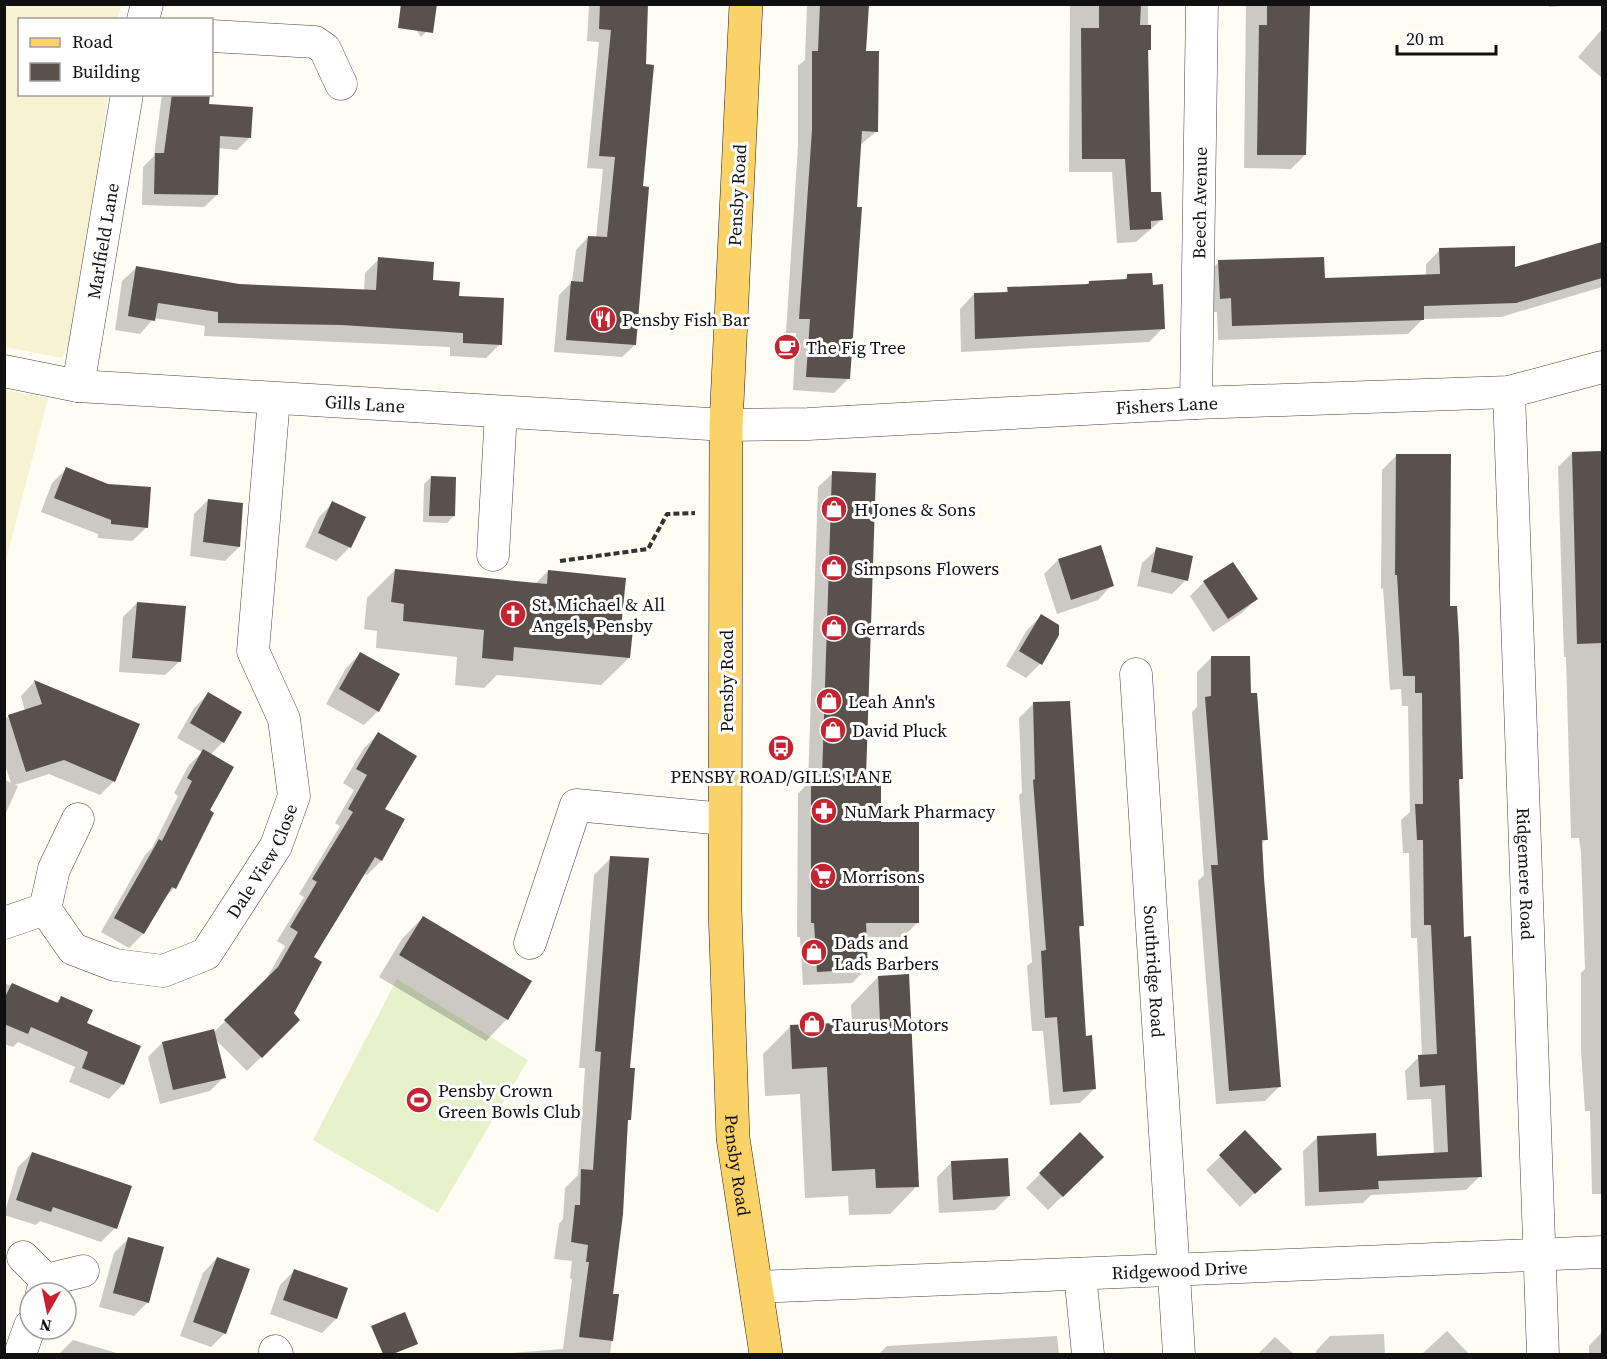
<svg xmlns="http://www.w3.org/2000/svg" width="1607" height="1359" font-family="'Source Serif 4',serif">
<rect width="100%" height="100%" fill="#fffcf3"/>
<g fill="#f6f2d2">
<path d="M4,5H121L118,19L20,20V94L108,95L73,337L62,358L5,347Z"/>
<path d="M5,390L48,398L5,564L4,390Z"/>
</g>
<path fill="#e7f2cd" d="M397,979L528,1060L438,1213L313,1140Z"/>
<g fill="#0003">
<path d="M399,4H435L432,26L421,37Z"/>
<path d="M589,4H647L635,345L622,357L554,352L559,295L572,282L576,250L588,237L596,238L603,169L587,168L599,42L587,41Z"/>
<path d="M807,4H867L865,53L877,131L860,145L849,378L834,393L793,390L796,333H786L798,145V66L805,60Z"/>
<path d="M1070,4H1148L1149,194L1161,220L1136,242L1117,243L1112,172H1069Z"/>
<path d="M1246,4H1308L1305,155L1291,169L1244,168Z"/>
<path d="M1549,4H1589L1549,7Z"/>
<path d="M1602,29V78L1578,57Z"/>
<path d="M162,94H209L207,106L250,137L237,150L218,148L217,195L204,207L142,205L143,167L154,156Z"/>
<path d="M1602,243V287L1501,317L1423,319L1408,334L1218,340L1217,312H1206L1205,276L1219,262L1324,279L1426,276V264L1440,250L1514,269Z"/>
<path d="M379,259L458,297L500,344L486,358L450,356V347L204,336L205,326L154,318L140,334L115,330L122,281L136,268L238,285L364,291L365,273Z"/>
<path d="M1128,275L1151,286L1163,328L1149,342L961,352L960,309L974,294H1003L1008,289L1085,286L1089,282L1123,281Z"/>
<path d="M1572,453H1602V1194H1592L1590,1111H1585L1581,1050V973L1585,969L1581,853L1579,838H1571L1566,657H1564L1558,467Z"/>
<path d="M1396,456L1448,608L1461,778L1458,782L1463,938L1480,1176L1466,1190L1371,1195L1363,1203L1305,1206L1303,1151L1318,1137L1375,1157L1434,1154L1431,1099L1407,1100L1405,1071L1419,1057H1422L1417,938H1411L1409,853H1403L1401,820L1410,812L1408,706H1402L1401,689L1390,690L1383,588L1381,589L1382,470Z"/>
<path d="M66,469L147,527L132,541L98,538V534L41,512L52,483Z"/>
<path d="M833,473L864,779L917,923L903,937H865L867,968L852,983L803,985L800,937H797L798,794L808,783L818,487Z"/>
<path d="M431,477L454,516L447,523L423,522L424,484Z"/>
<path d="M208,500L239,547L225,561L190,556L194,514Z"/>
<path d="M333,503L350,547L336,561L305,547L319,517Z"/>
<path d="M1157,549L1186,580L1172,594L1137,586L1142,563Z"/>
<path d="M1058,560L1112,585L1098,600L1057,614L1044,574Z"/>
<path d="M1232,564L1256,599L1242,613L1213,632L1190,596L1204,582Z"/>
<path d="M395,570L535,584L548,571L619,629L629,658L601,685L497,675L484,688L455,685L457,657L376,648L377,631L364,629L367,598Z"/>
<path d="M137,603L180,661L165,675L119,672L123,617Z"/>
<path d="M1041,616L1040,664L1026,678L1006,666L1027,630Z"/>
<path d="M360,654L378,711L364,725L326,704L346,668Z"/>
<path d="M1211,658L1249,695L1266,839L1261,845L1279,1087L1265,1101L1216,1104L1198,881L1204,875L1192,712L1197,707V672Z"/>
<path d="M34,682L138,725L114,781L100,795L49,774L15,785L18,786L4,817V779L11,783L4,762V720L9,716L25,711L21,696Z"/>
<path d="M208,694L240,713L223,742L210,755L208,811L212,813L174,888L162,901L143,934L129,948L101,932L145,855L152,848L178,796L174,793L189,765L202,752L177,738L194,708Z"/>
<path d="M1033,704L1082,925L1078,930L1085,1037L1094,1089L1080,1103L1050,1105L1043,1031H1032L1027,966L1032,962L1019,795L1022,793L1019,718Z"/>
<path d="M378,734L383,809L403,820L381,861L367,875L363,873L312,958L292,1013L298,1020L247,1071L215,1039L224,1077L210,1091L160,1104L148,1057L162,1043L213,1033L264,983L285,946L277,941L304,897L299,894L340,826L335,823L354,790L343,783L364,748Z"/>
<path d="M611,858L629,1069V1119L626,1122L611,1295L618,1296L610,1354H500L563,1349L572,1279L570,1278L572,1261L554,1259L559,1224L563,1219L565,1188L578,1175L585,1068H579L594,875Z"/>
<path d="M423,917L530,981L507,1019L486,1041L379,977L402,939Z"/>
<path d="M878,977L917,1186L890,1214L849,1215L848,1196L805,1198L800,1094L765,1096L763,1054L790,1027L852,1024L851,1005Z"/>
<path d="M4,983L55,1003L61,998L85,1024L123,1084L109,1099L69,1082L75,1067L18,1042L13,1047L4,1044Z"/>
<path d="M1245,1133L1280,1169L1240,1207L1206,1170Z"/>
<path d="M1080,1134L1102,1157L1048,1210L1026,1188Z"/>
<path d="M32,1153L115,1228L101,1242L40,1221L36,1225L4,1215L18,1167Z"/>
<path d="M951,1163L1009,1196L995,1210L939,1213L937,1177Z"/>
<path d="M128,1239L148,1302L134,1316L99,1307L114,1253Z"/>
<path d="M217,1258L225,1333L211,1347L180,1336L203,1273Z"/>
<path d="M294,1271L346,1289L336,1319L322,1333L270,1314L280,1285Z"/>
<path d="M1447,1331L1469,1354H1422Z"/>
<path d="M1602,1332V1354H1589V1346Z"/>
<path d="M1384,1334L1385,1354H1316V1351L1330,1336Z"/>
<path d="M1057,1336L1059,1354H879L887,1346Z"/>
<path d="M1275,1337L1294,1354H1258Z"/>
<path d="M73,1340L120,1354H59Z"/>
</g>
<g fill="#59514c">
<path d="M401,4H437L433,33L398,28Z"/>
<path d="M600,4H648L646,64L654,65L643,186L649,187L636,345L566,340L571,281L583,282L588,236L607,237L615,157L599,156L611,30L599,29Z"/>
<path d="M820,4H869L866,51H879L878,132L862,131L857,207H862L850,379L806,377L810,319H799L812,130V51H818Z"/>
<path d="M1099,4H1141L1140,25H1151V50H1148L1151,192H1161L1163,220L1151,221V229L1130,230L1125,159H1082L1081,28H1099Z"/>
<path d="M1267,4H1310L1306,155H1257L1259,25H1267Z"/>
<path d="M172,94H210L209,104L253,107L251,138L220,136L218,195L154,194L155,153H164Z"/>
<path d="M1602,242V278L1516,303L1424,306V320L1232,326L1231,298L1220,299L1218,260L1324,257L1325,278L1440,274L1439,248L1515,246V267Z"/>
<path d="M378,257L434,262L433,280L460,282L459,296L504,298L502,345L463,343V333L342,325L218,323V312L158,303L155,321L128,316L136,266L239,284L376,290Z"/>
<path d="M1152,273L1153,285L1163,284L1165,329L975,339L974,293L1008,292L1007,287L1089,284V281L1127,279V274Z"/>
<path d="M1602,451V643L1577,644L1572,452Z"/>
<path d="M1396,454H1451L1450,606H1457L1459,639L1463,779H1459L1464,937L1471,936L1482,1177L1378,1181L1379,1189L1319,1192L1317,1136L1376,1133L1377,1156L1448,1152L1445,1085L1420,1087L1418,1055L1437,1054L1431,925H1424L1423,840H1417L1415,804H1423L1422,693H1415V676H1403L1397,575H1395Z"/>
<path d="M66,467L108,484L151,487L148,528L111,524V520L54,498Z"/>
<path d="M832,471L876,473L866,778H881V822H919V923H866L868,969L817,972L814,923H811V778H822Z"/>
<path d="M431,476L456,477L455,516H429Z"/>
<path d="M208,499L243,503L240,547L203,542Z"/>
<path d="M332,501L366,517L351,548L318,533Z"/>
<path d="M1101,545L1114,586L1071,600L1058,559Z"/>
<path d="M1156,547L1193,556L1188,581L1151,572Z"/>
<path d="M1233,562L1258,599L1228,619L1203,581Z"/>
<path d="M395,569L547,584L548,570L626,578L621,628L633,629L630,658L514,647L513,661L482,658L484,630L403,621L404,604L391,602Z"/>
<path d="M137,602L186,606L181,662L132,658Z"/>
<path d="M1041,614L1059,625V635L1042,665L1019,651Z"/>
<path d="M360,652L400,674L379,712L339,689Z"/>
<path d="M1211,656H1250L1251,693H1257L1268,840H1262L1264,878L1281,1087L1229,1091L1211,865H1218L1205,697L1211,696Z"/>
<path d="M34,680L140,724L115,782L64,760L26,772L8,715L42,704Z"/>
<path d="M208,692L242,712L224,743L190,723Z"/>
<path d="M1070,701L1084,926H1079L1086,1036L1092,1035L1096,1089L1063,1092L1057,1017L1045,1018L1041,951L1046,950L1033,780L1035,779L1033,702Z"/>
<path d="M378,732L417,756L385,809L405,819L382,861L375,857L314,957L322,962L294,1013L300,1020L262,1058L224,1020L278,967L298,932L290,927L317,882L312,879L353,812L348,809L367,775L356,769Z"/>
<path d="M203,749L234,767L210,810L214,813L176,889L172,887L144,934L114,918L159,839L162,841L192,781L187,778Z"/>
<path d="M610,856L649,858L630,1068H635L631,1120H628L623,1214L613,1294H619L613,1341L579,1337L589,1262H586L588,1245L571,1242L575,1205H580L581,1169L593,1170L601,1052L595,1051Z"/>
<path d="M423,916L532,981L508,1020L399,955Z"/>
<path d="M909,974L919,1187L876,1188L875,1169L832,1171L827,1067L792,1069L790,1025L880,1021L878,976Z"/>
<path d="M12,983L58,1003L61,996L93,1010L87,1023L141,1046L124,1085L82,1068L88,1052L31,1027L28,1034L4,1024V999Z"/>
<path d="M214,1029L226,1078L173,1090L162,1042Z"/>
<path d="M1245,1130L1282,1169L1255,1194L1219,1155Z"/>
<path d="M1080,1132L1104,1157L1063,1197L1039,1173Z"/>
<path d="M32,1152L132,1186L117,1229L53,1207L51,1212L16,1200Z"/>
<path d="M1008,1158L1010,1196L953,1200L951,1161Z"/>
<path d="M128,1237L164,1247L149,1303L113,1293Z"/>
<path d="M217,1257L250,1269L226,1334L193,1322Z"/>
<path d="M294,1269L348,1288L337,1319L283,1300Z"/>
<path d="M405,1312L418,1344L393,1354H383L371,1326Z"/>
</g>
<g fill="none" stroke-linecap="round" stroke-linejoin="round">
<defs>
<g id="minor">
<path d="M143,20L147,4"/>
<path d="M212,36L315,42L325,49L341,84"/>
<path id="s1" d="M4,371L78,386L726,425L808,424L1196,403L1509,392L1602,367"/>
<path id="s2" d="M78,386L127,94"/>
<path id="s3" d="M1509,392L1543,1354"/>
<path id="s4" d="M1196,403L1202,4"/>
<path d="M493,555L501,412"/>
<path id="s5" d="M1136,674L1179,1354"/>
<path id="s6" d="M78,819L54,869L45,909L73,949L115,965L163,971L206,954L276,846L294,796L284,719L253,651L274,399"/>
<path d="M4,923L45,909"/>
<path d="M530,943L576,805L724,819"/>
<path d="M23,1257L46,1280"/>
<path d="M1080,1274L1088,1354"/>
<path id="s7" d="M756,1287L1602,1252"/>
<path d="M42,1293L46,1280L83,1271"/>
<path d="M275,1351L277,1354"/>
<path d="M20,1354L30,1326"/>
</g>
<g id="major">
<path id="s8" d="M746,4L726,425L725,910L733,1138L766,1354"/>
</g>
</defs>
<use href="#minor" stroke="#434343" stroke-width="33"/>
<use href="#major" stroke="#212121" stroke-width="34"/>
<path stroke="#323232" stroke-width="4" stroke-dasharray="6 3" stroke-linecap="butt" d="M560,561L648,549L667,514L695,513"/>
<use href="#minor" stroke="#fff" stroke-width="32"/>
<use href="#major" stroke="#fbd267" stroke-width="33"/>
</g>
<defs>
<symbol id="restaurant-disc" viewBox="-11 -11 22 22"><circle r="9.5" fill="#c52331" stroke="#fff"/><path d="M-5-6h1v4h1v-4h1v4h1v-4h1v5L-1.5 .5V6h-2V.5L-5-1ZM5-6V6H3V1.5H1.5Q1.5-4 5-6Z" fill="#fff"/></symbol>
<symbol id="cafe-disc" viewBox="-11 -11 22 22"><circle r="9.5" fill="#c52331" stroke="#fff"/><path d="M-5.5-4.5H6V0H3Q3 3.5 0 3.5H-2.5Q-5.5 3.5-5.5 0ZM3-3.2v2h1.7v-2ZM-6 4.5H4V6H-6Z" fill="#fff"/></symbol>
<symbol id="shop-disc" viewBox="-11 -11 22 22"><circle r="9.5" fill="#c52331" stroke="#fff"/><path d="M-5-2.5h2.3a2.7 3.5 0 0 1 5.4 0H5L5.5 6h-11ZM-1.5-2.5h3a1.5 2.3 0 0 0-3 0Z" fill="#fff"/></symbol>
<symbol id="church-disc" viewBox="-11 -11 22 22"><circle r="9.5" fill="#c52331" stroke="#fff"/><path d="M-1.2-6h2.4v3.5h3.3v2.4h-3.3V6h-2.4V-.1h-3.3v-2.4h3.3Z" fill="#fff"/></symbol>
<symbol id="bus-disc" viewBox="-11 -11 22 22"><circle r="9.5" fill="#c52331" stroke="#fff"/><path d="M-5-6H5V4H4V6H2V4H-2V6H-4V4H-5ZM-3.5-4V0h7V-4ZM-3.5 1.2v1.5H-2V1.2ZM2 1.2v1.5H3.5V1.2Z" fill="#fff"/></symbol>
<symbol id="pharmacy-disc" viewBox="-11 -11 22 22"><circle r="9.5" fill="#c52331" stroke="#fff"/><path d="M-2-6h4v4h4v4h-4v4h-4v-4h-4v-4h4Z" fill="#fff"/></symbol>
<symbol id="supermarket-disc" viewBox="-11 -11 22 22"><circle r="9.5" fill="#c52331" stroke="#fff"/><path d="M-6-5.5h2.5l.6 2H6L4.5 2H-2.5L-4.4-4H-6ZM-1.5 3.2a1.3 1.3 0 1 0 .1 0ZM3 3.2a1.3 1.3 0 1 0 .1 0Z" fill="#fff"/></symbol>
<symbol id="stadium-disc" viewBox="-11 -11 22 22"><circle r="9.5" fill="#c52331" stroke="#fff"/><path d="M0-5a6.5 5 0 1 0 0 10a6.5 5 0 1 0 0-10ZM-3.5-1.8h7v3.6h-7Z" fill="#fff"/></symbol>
</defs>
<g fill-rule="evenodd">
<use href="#restaurant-disc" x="588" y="304" width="30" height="30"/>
<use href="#cafe-disc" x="772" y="332" width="30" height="30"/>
<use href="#shop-disc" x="819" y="494" width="30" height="30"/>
<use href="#shop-disc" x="819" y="553" width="30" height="30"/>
<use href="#church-disc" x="498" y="599" width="30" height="30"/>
<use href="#shop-disc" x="819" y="613" width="30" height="30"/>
<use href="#shop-disc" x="814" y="686" width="30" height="30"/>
<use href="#shop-disc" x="818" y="715" width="30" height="30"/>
<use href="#bus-disc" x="766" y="733" width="30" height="30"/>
<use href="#pharmacy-disc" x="809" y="796" width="30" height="30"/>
<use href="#supermarket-disc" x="808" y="861" width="30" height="30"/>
<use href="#shop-disc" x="799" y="937" width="30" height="30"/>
<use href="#shop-disc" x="797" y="1009" width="30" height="30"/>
<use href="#stadium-disc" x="404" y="1085" width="30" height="30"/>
</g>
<g text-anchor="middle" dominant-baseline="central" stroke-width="6" stroke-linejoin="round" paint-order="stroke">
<g font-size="18" fill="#101010" stroke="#fff">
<text transform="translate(737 195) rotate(-87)">Pensby Road</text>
<text stroke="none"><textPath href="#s4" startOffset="200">Beech Avenue</textPath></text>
<text stroke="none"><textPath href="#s2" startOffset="147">Marlfield Lane</textPath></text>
<text stroke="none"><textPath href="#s1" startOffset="363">Gills Lane</textPath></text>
<text stroke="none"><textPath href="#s1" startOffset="1166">Fishers Lane</textPath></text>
<text transform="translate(726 681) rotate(-90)">Pensby Road</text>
<text stroke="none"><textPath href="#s6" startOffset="394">Dale View Close</textPath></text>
<text stroke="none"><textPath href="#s3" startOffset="482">Ridgemere Road</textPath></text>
<text stroke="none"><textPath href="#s5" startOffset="298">Southridge Road</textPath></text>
<text stroke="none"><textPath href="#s8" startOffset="1162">Pensby Road</textPath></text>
<text stroke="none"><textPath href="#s7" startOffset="424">Ridgewood Drive</textPath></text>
</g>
<g font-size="18" fill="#101010" stroke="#fff" text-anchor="start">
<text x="622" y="319">Pensby Fish Bar</text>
<text x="806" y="347">The Fig Tree</text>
<text x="854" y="509">H Jones &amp; Sons</text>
<text x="854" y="568">Simpsons Flowers</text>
<text x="532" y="604">St. Michael &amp; All<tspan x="532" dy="21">Angels, Pensby</tspan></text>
<text x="854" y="628">Gerrards</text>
<text x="848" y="701">Leah Ann's</text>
<text x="852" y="730">David Pluck</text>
<text x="781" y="776" text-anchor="middle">PENSBY ROAD/GILLS LANE</text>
<text x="844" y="811">NuMark Pharmacy</text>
<text x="842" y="876">Morrisons</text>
<text x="834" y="942">Dads and<tspan x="834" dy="21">Lads Barbers</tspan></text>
<text x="832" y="1024">Taurus Motors</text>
<text x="438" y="1090">Pensby Crown<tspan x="438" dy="21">Green Bowls Club</tspan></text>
</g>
</g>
<rect width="1607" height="1359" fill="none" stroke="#101010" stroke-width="12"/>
<rect x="18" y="18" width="195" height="78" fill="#ffffff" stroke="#9f9f9f" stroke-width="1.5"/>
<rect x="30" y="38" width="30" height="9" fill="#fbd267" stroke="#9f9f9f" stroke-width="1.5"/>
<text x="72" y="48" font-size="18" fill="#101010">Road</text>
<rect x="30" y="63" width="30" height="18" fill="#59514c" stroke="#9f9f9f" stroke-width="1.5"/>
<text x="72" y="78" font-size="18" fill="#101010">Building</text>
<g transform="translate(48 1311) rotate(189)"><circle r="28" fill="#ffffff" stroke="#9f9f9f" stroke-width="1.5"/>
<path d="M0-4.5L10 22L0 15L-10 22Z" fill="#c52331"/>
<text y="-9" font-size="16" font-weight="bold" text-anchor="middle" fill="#101010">N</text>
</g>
<path d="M1397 45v9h99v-9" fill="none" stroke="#101010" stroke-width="3"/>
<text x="1406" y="45" font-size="18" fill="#101010" stroke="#ffffff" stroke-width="4.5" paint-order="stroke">20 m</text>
</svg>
